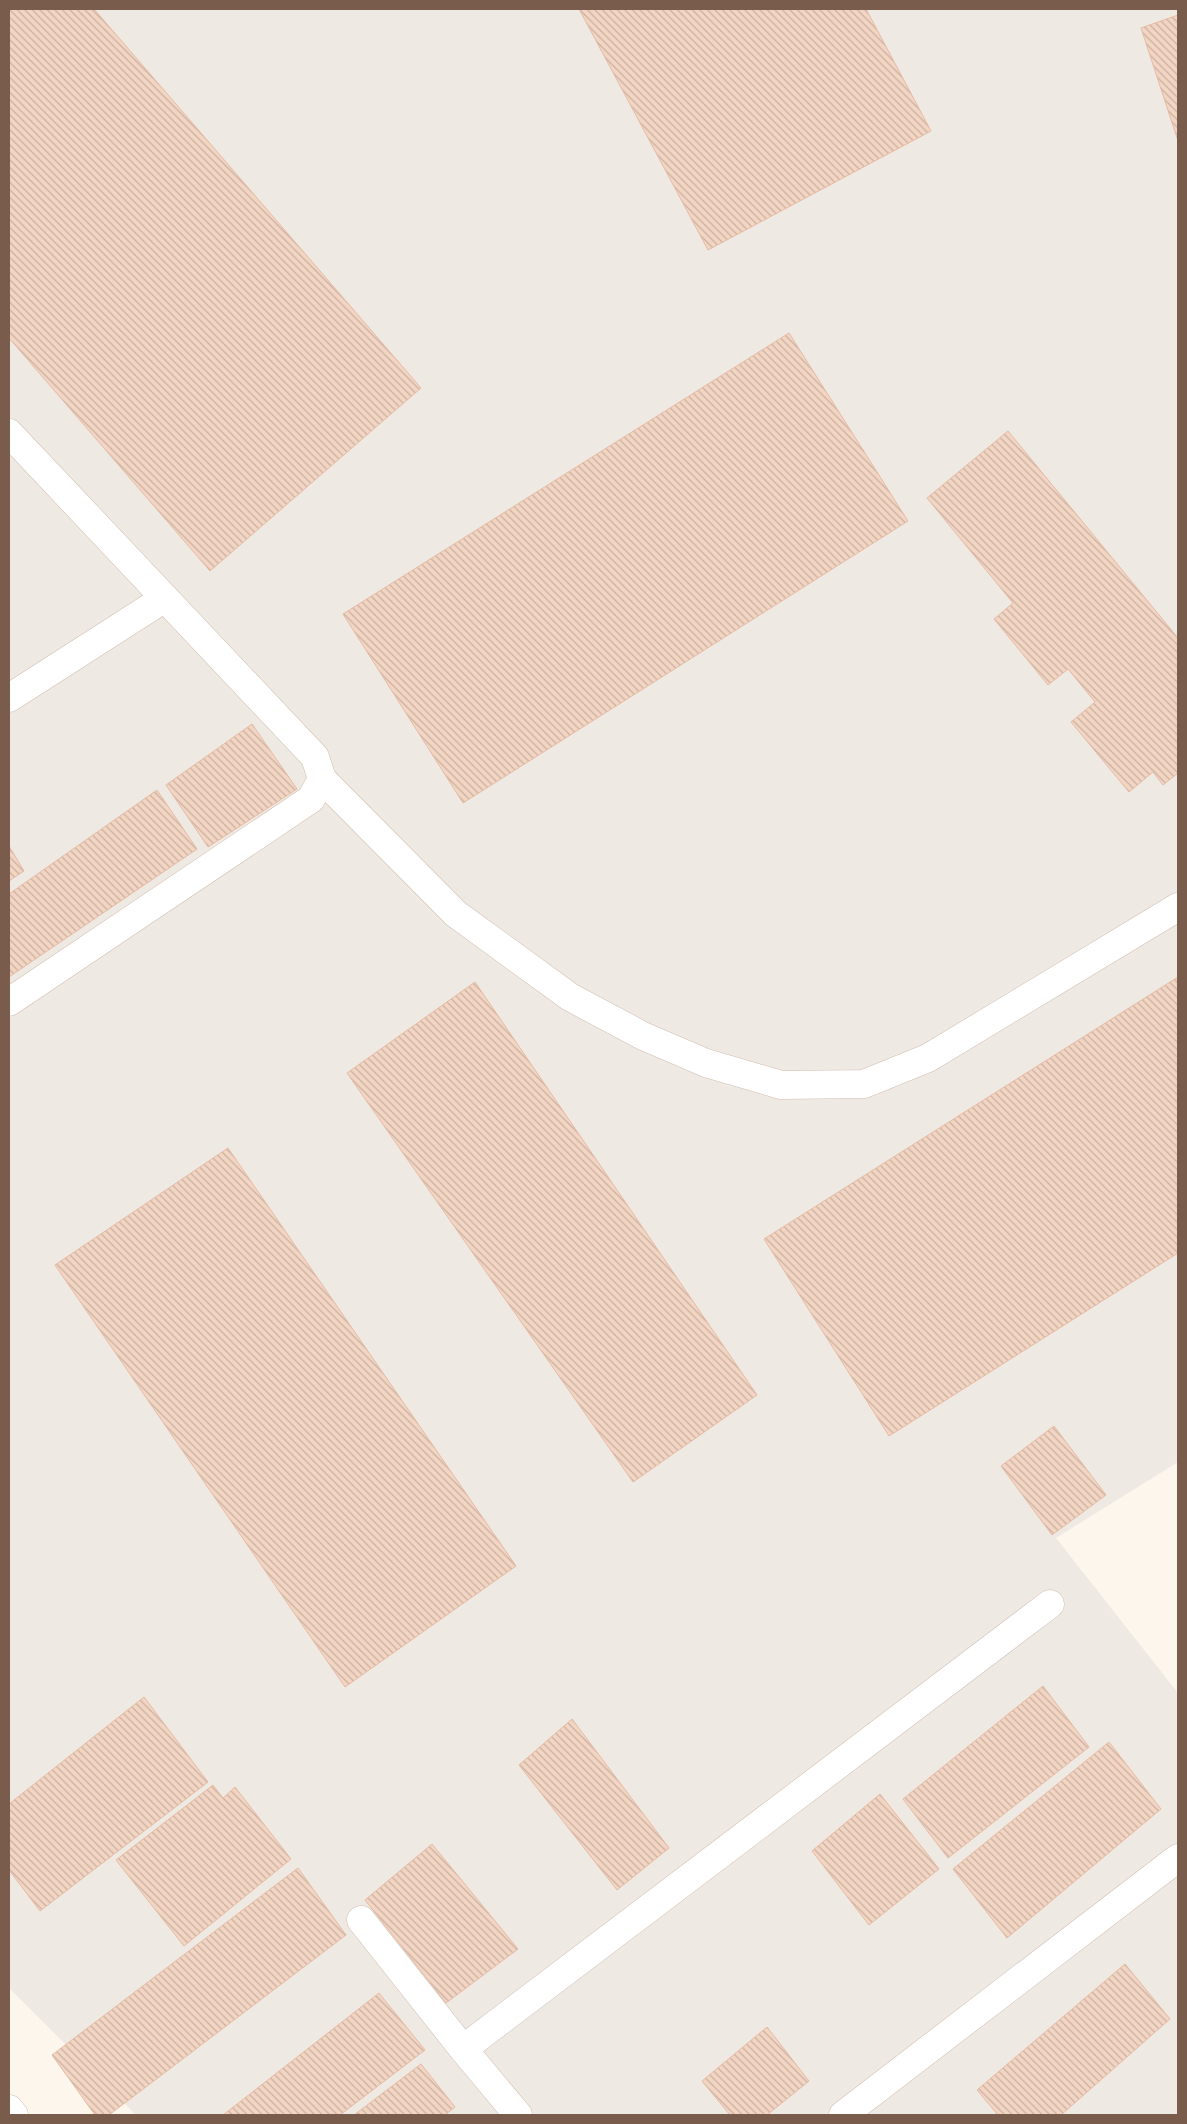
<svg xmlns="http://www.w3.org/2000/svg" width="1187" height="2124" font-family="Quicksand,sans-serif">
<defs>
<pattern id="building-back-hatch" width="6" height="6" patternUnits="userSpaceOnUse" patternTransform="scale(1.25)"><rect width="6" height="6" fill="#f3d5c3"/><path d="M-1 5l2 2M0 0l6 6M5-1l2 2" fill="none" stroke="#cab0a1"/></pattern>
</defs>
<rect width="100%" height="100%" fill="#fdf6ec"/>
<path fill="#efe9e4" d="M9,9H1178V1462L1056,1538L1178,1693V2115H136L9,1988Z"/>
<g fill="url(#building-back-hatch)" stroke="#e6bba3">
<path d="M9,9H94L421,388L210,571L9,338Z"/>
<path d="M579,9H866L931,131L708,250Z"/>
<path d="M1178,15V141L1141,28Z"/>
<path d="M789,333L908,521L463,803L343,614Z"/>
<path d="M1008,431L1178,638V773L1163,785L1153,772L1129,792L1071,722L1095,702L1068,669L1048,685L994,619L1013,603L927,498Z"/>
<path d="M252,724L297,789L208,847L166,785Z"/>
<path d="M157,790L197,849L9,977V894Z"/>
<path d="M9,846L24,871L9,881Z"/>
<path d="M1178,977V1253L889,1436L764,1239Z"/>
<path d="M475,982L757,1395L633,1482L347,1073Z"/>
<path d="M228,1148L516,1566L345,1687L55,1265Z"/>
<path d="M1054,1426L1106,1495L1052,1535L1001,1466Z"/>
<path d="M1043,1686L1089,1747L948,1858L903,1799Z"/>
<path d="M144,1697L208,1782L40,1911L9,1870V1804Z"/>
<path d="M572,1719L669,1848L617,1890L519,1765Z"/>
<path d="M1109,1742L1161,1809L1007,1938L953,1869Z"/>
<path d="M213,1785L223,1798L235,1787L291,1859L184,1946L116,1860Z"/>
<path d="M880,1794L939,1869L869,1925L812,1851Z"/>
<path d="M432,1844L518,1949L446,2003L365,1900Z"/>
<path d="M298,1868L346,1935L109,2115H95L52,2055Z"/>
<path d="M1125,1964L1170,2019L1061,2115H998L977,2090Z"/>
<path d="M379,1993L425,2050L340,2115H223Z"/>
<path d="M767,2027L809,2081L767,2115H730L702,2081Z"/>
<path d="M421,2064L455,2107L445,2115H354Z"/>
</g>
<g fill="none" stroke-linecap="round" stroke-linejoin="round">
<defs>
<g id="minor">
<path d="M9,433L315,757L322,779L311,799L9,1002"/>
<path d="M9,698L165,598"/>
<path d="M322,779L456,914L570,997L643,1036L706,1063L781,1085L864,1084L928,1058L1178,907"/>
<path d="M361,1920L463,2049L518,2115"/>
<path d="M463,2049L1050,1604"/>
<path d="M9,2109L14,2115"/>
<path d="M843,2115L1178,1858"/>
</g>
</defs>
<use href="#minor" stroke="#d1beb0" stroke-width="29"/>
<use href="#minor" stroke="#fff" stroke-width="28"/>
</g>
<rect width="1187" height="2124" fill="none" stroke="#7a5c4d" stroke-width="20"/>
</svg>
